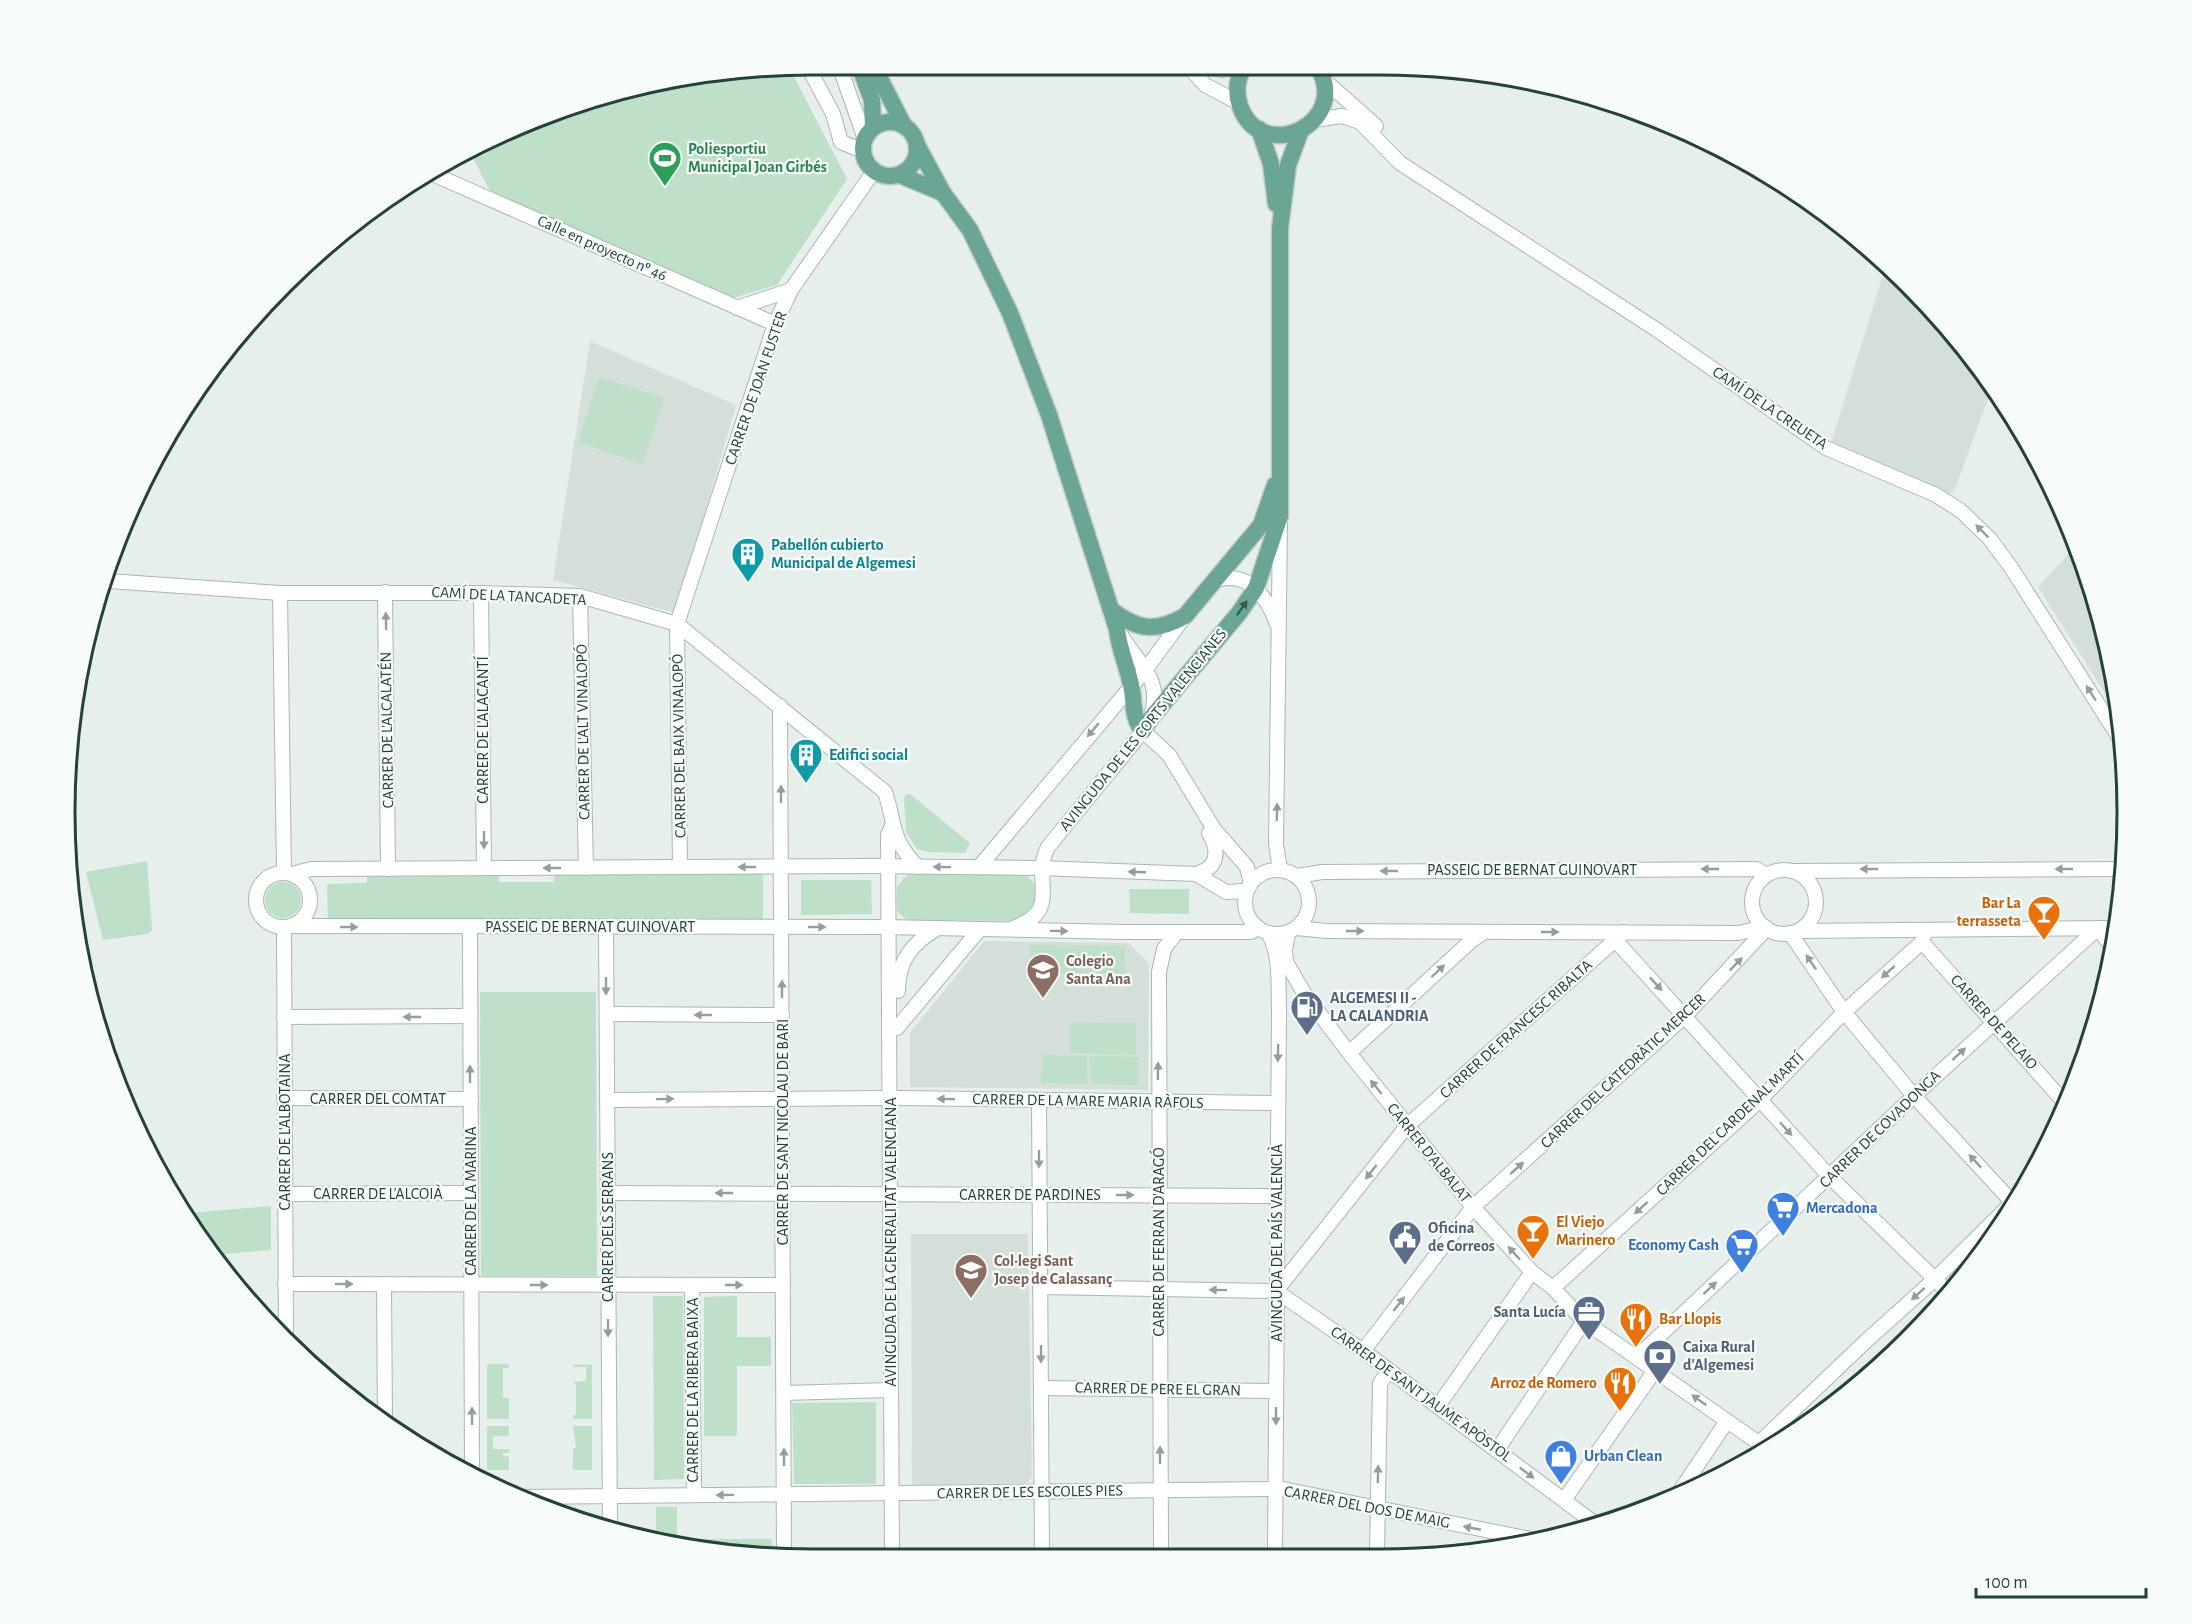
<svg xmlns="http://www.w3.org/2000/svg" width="2192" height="1624" font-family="'Alegreya Sans',sans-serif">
<rect width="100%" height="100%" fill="#e6efeb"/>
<g fill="#d4dfda">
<path d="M1886,265L1908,283L1973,357L1992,388L1955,489L1949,495L1831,443Z"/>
<path d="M590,341L736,405L676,613L553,580Z"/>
<path d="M2075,547L2102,619L2118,714L2038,587Z"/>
<path d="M984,941L1129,943L1149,964L1148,1090L910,1087V1033Z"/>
<path d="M911,1234H1028L1032,1477L1027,1483L912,1485Z"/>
</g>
<g fill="#bfe0c8">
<path d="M789,67L847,179L777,285L729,299L492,195L470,152L618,90Z"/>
<path d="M599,377L664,398L642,464L578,442Z"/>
<path d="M909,793L970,843L965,853L928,852L917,849L906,832L904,797Z"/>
<path d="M147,861L152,930L148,934L103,940L86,872Z"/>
<path d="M763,870V923L328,924L327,884L367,883V874L499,873V882H554V872Z"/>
<path d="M908,873H1025L1037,886C1037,904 1030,917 1011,921L906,920L897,911V887Z"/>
<path d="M801,880H871L872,914L801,915Z"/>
<circle cx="283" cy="900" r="18"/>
<path d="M1129,889H1189V914L1130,913Z"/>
<path d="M1030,945L1125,946L1124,974L1029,973Z"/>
<path d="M480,992H596L597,1276H481Z"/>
<path d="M1070,1022L1136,1023V1055L1070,1053Z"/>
<path d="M1042,1055L1087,1056L1088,1084L1041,1083Z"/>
<path d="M1090,1056L1138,1057V1085L1091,1084Z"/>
<path d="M271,1206V1250L212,1255L188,1213Z"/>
<path d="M653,1296H683L684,1479L654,1480Z"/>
<path d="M737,1296V1337H771V1366H737V1436H704V1297Z"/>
<path d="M487,1364H509V1368H503V1398H509V1419H487Z"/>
<path d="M573,1364L592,1365V1419H573V1415H576V1385L573,1382L586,1381V1367H573Z"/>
<path d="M876,1402V1484H794L792,1403Z"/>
<path d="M487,1426H509V1436H493V1449H509V1453H503V1456L509,1457V1470H487Z"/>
<path d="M573,1426H592V1470H573V1449L576,1448Z"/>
<path d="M656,1507H677V1541L623,1530H656Z"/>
<path d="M707,1539H772V1558L707,1547Z"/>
</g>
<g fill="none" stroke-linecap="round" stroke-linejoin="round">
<defs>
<g id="minor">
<path d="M807,65L833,114L841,142L863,151"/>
<path d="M839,65L865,139"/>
<path d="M1187,65L1205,85L1239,103"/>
<path d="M1204,66L1222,70L1245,66"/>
<path d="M1323,79L1376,126"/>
<path d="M1314,120L1342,116L1360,122L1400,163L1657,330L1826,448L1936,495L1961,511L1990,539L2012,569L2122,742"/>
<path d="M428,172L775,324"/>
<path d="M737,308L791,290"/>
<path d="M1217,580C1249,570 1268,599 1277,624"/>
<path d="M108,581L280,593H481L580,596L677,624L885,792C896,825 890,839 918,867"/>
<path d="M385,592L388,869"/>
<path d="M280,593L284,873"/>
<path d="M481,593L484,868"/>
<path d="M580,596L586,868"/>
<path d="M1121,635C1139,666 1163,677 1151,716"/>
<path d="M780,706L784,1558"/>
<path d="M892,826L888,835L892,1557"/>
<path d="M680,867L677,624L775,324L791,290L874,171"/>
<path d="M979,867L1146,669L1185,616"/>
<circle cx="1277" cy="902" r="32"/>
<path d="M1280,870L1276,844L1280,524"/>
<circle cx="1784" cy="902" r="32"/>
<path d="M1793,871L2122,869"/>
<circle cx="283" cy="900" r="27"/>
<path d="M292,874L311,869L874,866L1040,868L1196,874L1226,892L1246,891"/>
<path d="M1196,874C1218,868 1220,852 1209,833"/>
<path d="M1297,876L1322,872L1756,869L1767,875"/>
<path d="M290,926L884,927L1125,932H1251L1258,928"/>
<path d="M284,927L286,1338"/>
<path d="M470,927L472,1475"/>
<path d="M606,927L610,1527"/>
<path d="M1013,928C1064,910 1030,881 1048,847L1143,731L1169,755L1214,829L1247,867L1251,883"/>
<path d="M1297,928L1326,931L1738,933L1765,927"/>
<path d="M1798,931L2117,928"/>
<path d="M1288,933L1285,950L1286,962L1304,993L1349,1053L1473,1207L1532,1272L1553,1288L1584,1321L1763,1446"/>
<path d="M1790,933L1844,1012L1914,1096L2014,1204"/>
<path d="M1269,934C1281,958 1278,984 1279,1011L1275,1554"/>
<path d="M1616,941L1830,1177L1950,1294"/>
<path d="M1922,942L2065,1103"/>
<path d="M898,991C898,960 912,943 938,928"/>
<path d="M607,1014L782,1015"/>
<path d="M284,1017L470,1016"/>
<path d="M897,1028L980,929"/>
<path d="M1349,1053L1471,941L1484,932"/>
<path d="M284,1098L471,1099"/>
<path d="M898,1098L1278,1103"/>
<path d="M607,1100L890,1098"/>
<path d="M1039,1100L1042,1556"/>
<path d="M608,1193L1277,1196"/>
<path d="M285,1194L471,1193"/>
<path d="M285,1284L783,1285"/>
<path d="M384,1284L385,1421"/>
<path d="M692,1285L694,1495"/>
<path d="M1040,1287L1276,1291L1363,1351L1593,1522"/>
<path d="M1553,1288L1760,1100L1844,1012L1922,942L1926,930"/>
<path d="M1276,1291L1407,1126L1624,932"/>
<path d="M1363,1351L1473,1207L1685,1016L1767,928"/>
<path d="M1637,1357L1914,1096L2098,928L2112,947"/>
<path d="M1041,1388L1276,1391"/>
<path d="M784,1393L891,1390"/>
<path d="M1438,1406L1532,1272"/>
<path d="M1759,1443L1865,1342L1935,1279L2020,1195"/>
<path d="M1497,1450L1584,1321"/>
<path d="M522,1497L1283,1489L1530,1539"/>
<path d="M1676,1497L1727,1421"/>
<path d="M1564,1500L1656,1369"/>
<path d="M1377,1554L1380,1383L1389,1371"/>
<path d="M1161,1555L1159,972L1164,949L1176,933"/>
</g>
<g id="major">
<path d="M859,65L872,100L873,128"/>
<path d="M873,65L904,126"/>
<path d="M1245,66C1237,77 1235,92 1240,106C1261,166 1353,123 1317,66"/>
<circle cx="890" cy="149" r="27"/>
<path d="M1259,129L1271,164L1276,204"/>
<path d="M917,145L943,193L970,230L1010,313L1049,415L1117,629C1119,649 1127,665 1131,685C1135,702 1131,717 1143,731L1151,718L1239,613L1256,588L1280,516V228L1288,165L1301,130"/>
<path d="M900,175L943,193"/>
<path d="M1111,610C1138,630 1155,633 1185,616L1261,525L1275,485"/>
</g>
</defs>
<use href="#minor" stroke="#a8b8b2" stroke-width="16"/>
<use href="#major" stroke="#c2cac8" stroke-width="19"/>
<use href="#minor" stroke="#fff" stroke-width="14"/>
<use href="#major" stroke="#6aa596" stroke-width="16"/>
</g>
<defs><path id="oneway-solid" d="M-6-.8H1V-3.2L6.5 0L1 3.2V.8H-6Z" transform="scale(1.5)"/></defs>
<g fill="#92a09c">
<use href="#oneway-solid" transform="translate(1982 531) rotate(-135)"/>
<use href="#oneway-solid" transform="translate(386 621) rotate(-91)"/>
<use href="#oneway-solid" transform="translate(2091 693) rotate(-123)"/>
<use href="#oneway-solid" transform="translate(1093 730) rotate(130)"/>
<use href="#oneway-solid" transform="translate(781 794) rotate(-90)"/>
<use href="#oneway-solid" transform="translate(1277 812) rotate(-89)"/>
<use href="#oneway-solid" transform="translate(484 840) rotate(90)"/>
<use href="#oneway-solid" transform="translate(747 867) rotate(180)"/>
<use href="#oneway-solid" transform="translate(942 867) rotate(-179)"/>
<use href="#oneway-solid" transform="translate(552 868) rotate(180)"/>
<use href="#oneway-solid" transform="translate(1710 869) rotate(180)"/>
<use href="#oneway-solid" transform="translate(1869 869) rotate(-180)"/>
<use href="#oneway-solid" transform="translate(2064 869) rotate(-180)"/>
<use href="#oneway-solid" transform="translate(1389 871) rotate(180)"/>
<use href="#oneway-solid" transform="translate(1137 872) rotate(-178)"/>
<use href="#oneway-solid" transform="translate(349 927)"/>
<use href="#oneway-solid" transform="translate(817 927)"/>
<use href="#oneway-solid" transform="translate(1059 931) rotate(1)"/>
<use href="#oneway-solid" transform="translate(1355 931)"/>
<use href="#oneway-solid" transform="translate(1550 932)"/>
<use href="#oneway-solid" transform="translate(1811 962) rotate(-124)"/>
<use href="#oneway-solid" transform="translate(1736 964) rotate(-46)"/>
<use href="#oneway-solid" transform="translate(1438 971) rotate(-43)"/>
<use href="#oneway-solid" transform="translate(1888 972) rotate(138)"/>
<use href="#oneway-solid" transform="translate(1656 984) rotate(47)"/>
<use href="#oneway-solid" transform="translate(606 986) rotate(90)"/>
<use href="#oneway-solid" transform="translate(782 989) rotate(-90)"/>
<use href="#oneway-solid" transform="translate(703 1015) rotate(-180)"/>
<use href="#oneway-solid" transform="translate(412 1017) rotate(180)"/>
<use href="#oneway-solid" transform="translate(1278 1053) rotate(91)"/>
<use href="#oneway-solid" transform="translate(1959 1054) rotate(-43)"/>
<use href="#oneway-solid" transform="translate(1158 1071) rotate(-89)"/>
<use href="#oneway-solid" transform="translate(470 1074) rotate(-90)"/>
<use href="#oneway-solid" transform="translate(1376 1087) rotate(-129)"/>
<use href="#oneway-solid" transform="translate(665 1099) rotate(-1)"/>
<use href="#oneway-solid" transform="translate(946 1099) rotate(-179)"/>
<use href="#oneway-solid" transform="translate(1786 1129) rotate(48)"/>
<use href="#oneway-solid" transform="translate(1039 1159) rotate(90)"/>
<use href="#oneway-solid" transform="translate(1975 1161) rotate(-133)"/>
<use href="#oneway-solid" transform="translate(1517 1168) rotate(-42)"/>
<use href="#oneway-solid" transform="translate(1371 1172) rotate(128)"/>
<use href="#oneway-solid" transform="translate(724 1193) rotate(-180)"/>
<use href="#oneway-solid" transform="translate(1125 1195)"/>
<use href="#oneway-solid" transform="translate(1641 1208) rotate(138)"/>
<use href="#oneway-solid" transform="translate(1514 1253) rotate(-132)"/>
<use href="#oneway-solid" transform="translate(344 1284)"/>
<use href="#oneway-solid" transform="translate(539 1285)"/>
<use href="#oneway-solid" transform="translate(734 1285)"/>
<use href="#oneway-solid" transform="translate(1710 1288) rotate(-43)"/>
<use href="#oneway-solid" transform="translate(1218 1290) rotate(-179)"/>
<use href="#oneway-solid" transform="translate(1918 1294) rotate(138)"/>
<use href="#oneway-solid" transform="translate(1399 1304) rotate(-52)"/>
<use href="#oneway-solid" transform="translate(608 1328) rotate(90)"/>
<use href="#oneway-solid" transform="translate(1041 1354) rotate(90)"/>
<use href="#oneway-solid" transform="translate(1699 1400) rotate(-144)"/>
<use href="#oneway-solid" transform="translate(472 1416) rotate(-90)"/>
<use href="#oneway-solid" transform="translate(1276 1416) rotate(90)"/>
<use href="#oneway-solid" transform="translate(1160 1455) rotate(-90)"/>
<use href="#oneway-solid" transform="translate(784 1457) rotate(-90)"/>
<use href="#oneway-solid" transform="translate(1527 1473) rotate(37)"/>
<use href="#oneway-solid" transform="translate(1378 1474) rotate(-89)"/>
<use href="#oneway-solid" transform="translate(725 1495) rotate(179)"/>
<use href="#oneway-solid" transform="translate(1472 1528) rotate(-169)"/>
</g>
<use fill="#365b51" href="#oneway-solid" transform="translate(1242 608) rotate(-55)"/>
<defs>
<symbol id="stadium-pin" viewBox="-11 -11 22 30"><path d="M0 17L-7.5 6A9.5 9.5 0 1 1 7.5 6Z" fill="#2e9e5b" stroke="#f7fbf9"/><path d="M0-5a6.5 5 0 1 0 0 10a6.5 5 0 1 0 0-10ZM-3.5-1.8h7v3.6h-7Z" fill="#fff"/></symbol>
<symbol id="building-pin" viewBox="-11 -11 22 30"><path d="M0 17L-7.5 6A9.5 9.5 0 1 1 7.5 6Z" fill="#0f9aa8" stroke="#f7fbf9"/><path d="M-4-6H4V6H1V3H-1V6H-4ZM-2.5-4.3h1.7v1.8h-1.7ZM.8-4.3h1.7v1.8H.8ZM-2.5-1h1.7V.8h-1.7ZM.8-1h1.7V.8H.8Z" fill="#fff"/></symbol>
<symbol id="bar-pin" viewBox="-11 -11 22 30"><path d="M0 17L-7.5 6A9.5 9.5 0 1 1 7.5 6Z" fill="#e8710a" stroke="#f7fbf9"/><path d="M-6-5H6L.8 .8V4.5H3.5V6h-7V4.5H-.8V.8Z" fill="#fff"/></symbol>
<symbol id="school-pin" viewBox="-11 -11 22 30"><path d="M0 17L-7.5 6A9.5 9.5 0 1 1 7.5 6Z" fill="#8d6e63" stroke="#f7fbf9"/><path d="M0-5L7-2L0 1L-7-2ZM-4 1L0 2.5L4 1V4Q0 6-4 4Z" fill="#fff"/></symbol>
<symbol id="fuel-pin" viewBox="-11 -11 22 30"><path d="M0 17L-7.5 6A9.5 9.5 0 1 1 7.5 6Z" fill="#5c6f8a" stroke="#f7fbf9"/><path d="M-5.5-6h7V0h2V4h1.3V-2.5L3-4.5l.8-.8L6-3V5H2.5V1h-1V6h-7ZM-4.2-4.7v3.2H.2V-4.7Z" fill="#fff"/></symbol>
<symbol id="supermarket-pin" viewBox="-11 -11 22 30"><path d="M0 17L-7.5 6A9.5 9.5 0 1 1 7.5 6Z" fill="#3f7fe0" stroke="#f7fbf9"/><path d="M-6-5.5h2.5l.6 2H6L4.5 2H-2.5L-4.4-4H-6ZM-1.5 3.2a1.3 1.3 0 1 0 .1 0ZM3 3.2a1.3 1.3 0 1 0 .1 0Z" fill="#fff"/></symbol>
<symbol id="civic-pin" viewBox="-11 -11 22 30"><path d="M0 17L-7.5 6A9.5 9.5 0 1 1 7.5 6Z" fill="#5c6f8a" stroke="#f7fbf9"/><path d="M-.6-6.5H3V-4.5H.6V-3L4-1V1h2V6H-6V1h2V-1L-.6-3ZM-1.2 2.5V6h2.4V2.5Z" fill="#fff"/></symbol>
<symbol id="office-pin" viewBox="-11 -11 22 30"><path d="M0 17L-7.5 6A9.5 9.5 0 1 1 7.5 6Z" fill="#5c6f8a" stroke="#f7fbf9"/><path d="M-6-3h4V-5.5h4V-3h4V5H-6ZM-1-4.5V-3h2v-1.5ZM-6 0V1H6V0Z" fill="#fff"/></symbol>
<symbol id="restaurant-pin" viewBox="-11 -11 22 30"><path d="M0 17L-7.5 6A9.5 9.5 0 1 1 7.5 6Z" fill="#e8710a" stroke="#f7fbf9"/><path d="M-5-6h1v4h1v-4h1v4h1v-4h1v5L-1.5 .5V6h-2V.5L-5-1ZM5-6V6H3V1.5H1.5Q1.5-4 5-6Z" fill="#fff"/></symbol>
<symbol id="bank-pin" viewBox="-11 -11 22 30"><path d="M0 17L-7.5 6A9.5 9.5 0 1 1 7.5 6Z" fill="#5c6f8a" stroke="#f7fbf9"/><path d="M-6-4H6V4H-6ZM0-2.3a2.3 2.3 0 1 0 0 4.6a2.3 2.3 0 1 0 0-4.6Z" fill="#fff"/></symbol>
<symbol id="shop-pin" viewBox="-11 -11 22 30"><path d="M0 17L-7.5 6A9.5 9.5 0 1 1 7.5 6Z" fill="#3f7fe0" stroke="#f7fbf9"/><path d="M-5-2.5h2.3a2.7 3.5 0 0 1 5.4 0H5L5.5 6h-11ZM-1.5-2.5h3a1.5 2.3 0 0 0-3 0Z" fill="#fff"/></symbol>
</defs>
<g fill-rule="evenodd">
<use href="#stadium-pin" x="646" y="139" width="38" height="52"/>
<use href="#building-pin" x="729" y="535" width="38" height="52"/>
<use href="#building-pin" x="787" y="736" width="38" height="52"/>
<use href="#bar-pin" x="2025" y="893" width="38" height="52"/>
<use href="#school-pin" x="1024" y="951" width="38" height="52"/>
<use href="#fuel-pin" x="1288" y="988" width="38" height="52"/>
<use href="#supermarket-pin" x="1764" y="1189" width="38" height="52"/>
<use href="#bar-pin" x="1514" y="1212" width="38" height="52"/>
<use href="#civic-pin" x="1386" y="1218" width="38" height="52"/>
<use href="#supermarket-pin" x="1723" y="1226" width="38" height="52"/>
<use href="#school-pin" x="952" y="1251" width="38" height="52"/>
<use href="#office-pin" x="1570" y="1293" width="38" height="52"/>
<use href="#restaurant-pin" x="1617" y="1300" width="38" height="52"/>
<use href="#bank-pin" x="1641" y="1337" width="38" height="52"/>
<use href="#restaurant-pin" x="1601" y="1364" width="38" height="52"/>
<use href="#shop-pin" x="1542" y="1437" width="38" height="52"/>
</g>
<g text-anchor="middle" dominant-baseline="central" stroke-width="4.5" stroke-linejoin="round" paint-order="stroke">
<g font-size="16" font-weight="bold" fill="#27864d" stroke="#f7fbf9" text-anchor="start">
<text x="688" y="149">Poliesportiu<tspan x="688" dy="18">Municipal Joan Girbés</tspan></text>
</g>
<g font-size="16" fill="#24423a" stroke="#f7fbf9">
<text transform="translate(602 248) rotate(24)">Calle en proyecto nº 46</text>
<text transform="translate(756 388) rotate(-71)">CARRER DE JOAN FUSTER</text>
<text transform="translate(1770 408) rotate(34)">CAMÍ DE LA CREUETA</text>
<text transform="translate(509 596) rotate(3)">CAMÍ DE LA TANCADETA</text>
<text transform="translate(387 730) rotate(-91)">CARRER DE L'ALCALATÉN</text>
<text transform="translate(483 730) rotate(-90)">CARRER DE L'ALACANTÍ</text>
<text transform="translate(1143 730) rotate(-51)">AVINGUDA DE LES CORTS VALENCIANES</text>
<text transform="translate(583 732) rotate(-91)">CARRER DE L'ALT VINALOPÓ</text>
<text transform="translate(679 746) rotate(-91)">CARRER DEL BAIX VINALOPÓ</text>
<text x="1532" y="870">PASSEIG DE BERNAT GUINOVART</text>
<text x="590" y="927">PASSEIG DE BERNAT GUINOVART</text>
<text transform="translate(1994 1022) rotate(48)">CARRER DE PELAIO</text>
<text transform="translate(1516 1029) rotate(-42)">CARRER DE FRANCESC RIBALTA</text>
<text transform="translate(1623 1071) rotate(-43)">CARRER DEL CATEDRÀTIC MERCER</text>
<text x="378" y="1099">CARRER DEL COMTAT</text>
<text transform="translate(1088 1101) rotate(1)">CARRER DE LA MARE MARIA RÀFOLS</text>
<text transform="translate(1730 1124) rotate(-44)">CARRER DEL CARDENAL MARTÍ</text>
<text transform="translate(1880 1129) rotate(-44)">CARRER DE COVADONGA</text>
<text transform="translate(285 1132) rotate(-90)">CARRER DE L'ALBOTAINA</text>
<text transform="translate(783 1132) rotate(-90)">CARRER DE SANT NICOLAU DE BARI</text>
<text transform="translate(1429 1153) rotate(51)">CARRER D'ALBALAT</text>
<text x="378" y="1194">CARRER DE L'ALCOIÀ</text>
<text x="1030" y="1195">CARRER DE PARDINES</text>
<text transform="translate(471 1201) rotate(-90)">CARRER DE LA MARINA</text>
<text transform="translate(608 1227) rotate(-90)">CARRER DELS SERRANS</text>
<text transform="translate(891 1242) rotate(-90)">AVINGUDA DE LA GENERALITAT VALENCIANA</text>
<text transform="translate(1159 1242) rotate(-90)">CARRER DE FERRAN D'ARAGÓ</text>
<text transform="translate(1277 1243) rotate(-90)">AVINGUDA DEL PAÍS VALENCIÀ</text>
<text transform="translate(1158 1389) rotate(1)">CARRER DE PERE EL GRAN</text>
<text transform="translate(693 1390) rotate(-90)">CARRER DE LA RIBERA BAIXA</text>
<text transform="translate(1421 1394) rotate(36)">CARRER DE SANT JAUME APÒSTOL</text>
<text transform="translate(1030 1492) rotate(-1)">CARRER DE LES ESCOLES PIES</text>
<text transform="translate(1367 1507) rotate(11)">CARRER DEL DOS DE MAIG</text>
</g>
<g font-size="16" font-weight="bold" fill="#0d838f" stroke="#f7fbf9" text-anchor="start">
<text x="771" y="545">Pabellón cubierto<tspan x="771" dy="18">Municipal de Algemesi</tspan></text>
<text x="829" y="755">Edifici social</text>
</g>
<g font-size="16" font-weight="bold" fill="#c56008" stroke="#f7fbf9" text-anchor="end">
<text x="2021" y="903">Bar La<tspan x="2021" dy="18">terrasseta</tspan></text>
<text x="1556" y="1222" text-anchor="start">El Viejo<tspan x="1556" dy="18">Marinero</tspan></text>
<text x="1659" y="1319" text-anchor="start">Bar Llopis</text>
<text x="1597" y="1383">Arroz de Romero</text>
</g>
<g font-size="16" font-weight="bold" fill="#785e54" stroke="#f7fbf9" text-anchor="start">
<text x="1066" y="961">Colegio<tspan x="1066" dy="18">Santa Ana</tspan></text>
<text x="994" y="1261">Col·legi Sant<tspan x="994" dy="18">Josep de Calassanç</tspan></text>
</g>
<g font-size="16" font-weight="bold" fill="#4e5e75" stroke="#f7fbf9" text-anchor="start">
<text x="1330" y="998">ALGEMESI II -<tspan x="1330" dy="18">LA CALANDRIA</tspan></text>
<text x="1428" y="1228">Oficina<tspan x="1428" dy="18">de Correos</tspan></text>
<text x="1566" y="1312" text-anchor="end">Santa Lucía</text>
<text x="1683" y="1347">Caixa Rural<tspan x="1683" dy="18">d'Algemesi</tspan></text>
</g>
<g font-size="16" font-weight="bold" fill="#366cbe" stroke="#f7fbf9" text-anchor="start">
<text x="1806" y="1208">Mercadona</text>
<text x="1719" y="1245" text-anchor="end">Economy Cash</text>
<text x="1584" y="1456">Urban Clean</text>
</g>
</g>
<path d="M0 0H2192V1624H0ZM812 75H1380A737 737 0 0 1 2117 812V812A737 737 0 0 1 1380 1549H812A737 737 0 0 1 75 812V812A737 737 0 0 1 812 75Z" fill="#f7fbf9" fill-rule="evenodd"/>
<path fill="none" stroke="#24423a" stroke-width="3" d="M812 75H1380A737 737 0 0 1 2117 812V812A737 737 0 0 1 1380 1549H812A737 737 0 0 1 75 812V812A737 737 0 0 1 812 75Z"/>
<path d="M1976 1588v9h170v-9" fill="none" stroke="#24423a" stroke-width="3"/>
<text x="1985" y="1588" font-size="18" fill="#24423a" stroke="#f7fbf9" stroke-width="4.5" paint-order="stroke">100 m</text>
</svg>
